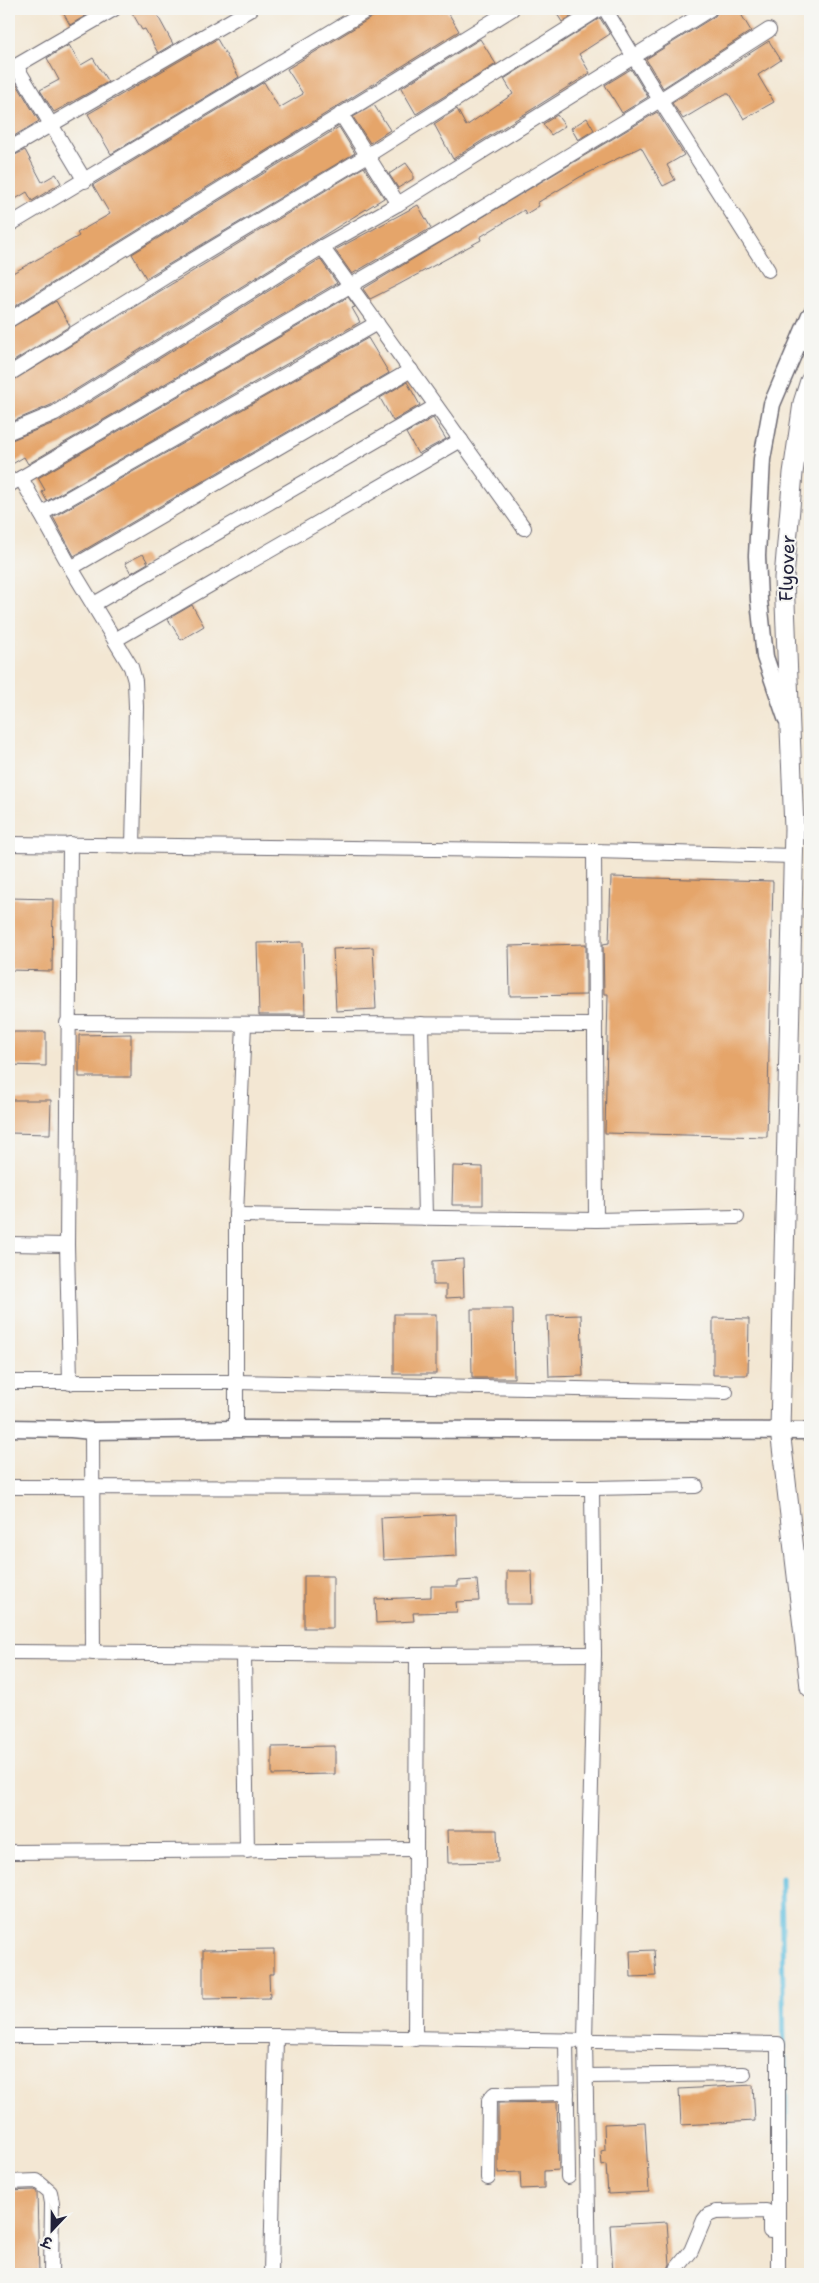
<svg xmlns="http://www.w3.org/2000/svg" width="819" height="2283" font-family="'Shantell Sans','Playpen Sans Deva',sans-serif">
<rect width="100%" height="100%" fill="#f6f6f2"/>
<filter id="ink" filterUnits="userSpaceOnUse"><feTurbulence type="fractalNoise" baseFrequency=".02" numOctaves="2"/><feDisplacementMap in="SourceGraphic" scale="10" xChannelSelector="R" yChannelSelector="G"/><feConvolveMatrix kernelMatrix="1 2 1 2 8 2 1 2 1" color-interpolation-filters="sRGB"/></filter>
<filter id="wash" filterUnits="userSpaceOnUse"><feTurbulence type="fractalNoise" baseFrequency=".0096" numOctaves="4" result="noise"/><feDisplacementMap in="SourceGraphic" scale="20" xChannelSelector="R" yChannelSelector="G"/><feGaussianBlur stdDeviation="1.12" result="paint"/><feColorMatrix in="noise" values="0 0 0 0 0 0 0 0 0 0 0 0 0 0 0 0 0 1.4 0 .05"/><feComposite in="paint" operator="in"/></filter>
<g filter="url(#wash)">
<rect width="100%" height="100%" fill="#f3e7d3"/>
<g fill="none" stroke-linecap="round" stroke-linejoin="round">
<g stroke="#61bfdf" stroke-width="5">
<path d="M781,1878L784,2047"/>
<path d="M785,2058L787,2148"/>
</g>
</g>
<g id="blocks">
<g fill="#e5a56a">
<path d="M61,9H97L70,25Z"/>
<path d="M130,9H154L173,44L158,53L145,29L142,30Z"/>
<path d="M383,9H446L459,31L9,310V275L79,236L77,233L110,214L93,185L264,82L279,108L303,94L287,69L374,16Z"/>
<path d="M554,9H583L562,22Z"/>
<path d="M719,9H738L751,31L663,88L646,59L715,16Z"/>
<path d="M600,18L610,34L579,54L590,73L453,159L434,124L457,109L466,126L513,94L504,79Z"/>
<path d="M217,39L239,77L111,154L88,114Z"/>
<path d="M480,39L496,64L416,114L401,88Z"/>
<path d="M769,41L781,60L758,75L774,102L744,119L729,94H725L683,119L672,103Z"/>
<path d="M69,45L81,65L93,58L108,82L54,112L40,90L59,80L47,58Z"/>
<path d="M631,69L648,97L622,113L605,85Z"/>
<path d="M15,81L39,121L9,139V84Z"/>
<path d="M374,105L390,130L370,143L353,117Z"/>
<path d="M657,112L684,155L667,165L675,180L663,186L641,147L580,177L537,203L539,206L526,214L524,210L480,237L481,240L398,285L370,299L363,289Z"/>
<path d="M557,115L565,126L551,135L543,124Z"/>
<path d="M587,118L594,130L578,140L571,128Z"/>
<path d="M339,127L355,153L146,278L132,254Z"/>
<path d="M25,150L42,182L56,174L61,183L32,201L27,192L9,203V158Z"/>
<path d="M406,163L413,173V179L398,188L389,174Z"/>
<path d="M364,167L384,198L51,405L9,423V383Z"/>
<path d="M418,205L431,228L352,274L335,250Z"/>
<path d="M320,259L337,283L28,464L24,457L9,466V441L59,421Z"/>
<path d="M348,297L355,307L352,308L360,322L47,501L42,492L45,490L38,478Z"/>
<path d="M56,301L70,326L9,364V329Z"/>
<path d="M368,338L389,373L74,556L53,517Z"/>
<path d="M407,382L420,405L393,421L380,398Z"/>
<path d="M433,418L446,439L418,454L406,433Z"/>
<path d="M143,554L148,563L131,573L125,563Z"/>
<path d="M192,605L204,626L181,640L168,619Z"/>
<path d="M611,877L773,881L767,1137L605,1133L608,994H604L603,944L609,943Z"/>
<path d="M9,898L53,899L52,971L9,970Z"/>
<path d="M303,942L305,1015H259L257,943Z"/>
<path d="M586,944V995L510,996L509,946Z"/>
<path d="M373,947L376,1009L336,1011L333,949Z"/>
<path d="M9,1032H46V1066L9,1065Z"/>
<path d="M131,1034V1077H79V1035Z"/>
<path d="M9,1100H51L50,1134L9,1133Z"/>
<path d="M453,1166L483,1167V1205H452Z"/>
<path d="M463,1259L464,1297L446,1298V1285H433V1261Z"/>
<path d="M471,1309H513L514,1378H472Z"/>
<rect x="394" y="1314" width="42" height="60"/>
<path d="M581,1315L583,1376L549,1377L547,1316Z"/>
<path d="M713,1318L749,1319L748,1375H713Z"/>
<path d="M456,1514L457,1556L383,1560L381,1518Z"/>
<path d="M507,1571H532L533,1604H507Z"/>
<rect x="304" y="1576" width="29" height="52"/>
<path d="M477,1580L479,1601L456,1602L457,1612L413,1613L414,1621L376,1623L375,1599L431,1597V1586H458V1581Z"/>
<path d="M335,1746V1774L272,1775V1747Z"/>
<path d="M447,1830H497L498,1862L448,1863Z"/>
<path d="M274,1949V1974H269L270,1998L203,1999V1950Z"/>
<path d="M654,1950L656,1976L631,1977L630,1951Z"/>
<path d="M753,2085L755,2121L681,2125L679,2089Z"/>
<path d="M557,2102L559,2170L544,2171V2188L521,2189L520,2172L498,2173V2103Z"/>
<path d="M645,2122L649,2192L608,2194L606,2165L602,2166L601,2151L605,2150L604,2124Z"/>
<path d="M34,2190L37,2192L39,2274H9V2191Z"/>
<path d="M667,2222L670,2264L666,2274H613L610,2225Z"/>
</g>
</g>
</g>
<g filter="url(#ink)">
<use href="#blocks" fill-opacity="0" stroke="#6b6770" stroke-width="1"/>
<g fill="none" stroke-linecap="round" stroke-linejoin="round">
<defs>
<g id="minor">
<path d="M605,9L660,100L768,270"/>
<path d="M16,66L85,181"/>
<path d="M9,70L114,9"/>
<path d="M341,114L398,204"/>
<path d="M9,149L251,9"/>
<path d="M9,225L369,9"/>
<path d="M322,247L524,528"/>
<path d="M9,320L512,9"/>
<path d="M9,374L173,272L368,155L599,9"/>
<path d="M9,432L55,413L322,247L398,204L710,9"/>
<path d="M21,478L71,568L131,667L135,681L136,707L133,847"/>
<path d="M9,485L456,224L660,100L769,30"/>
<path d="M41,514L377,323"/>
<path d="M71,568L411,370"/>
<path d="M94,604L436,406"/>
<path d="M115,640L461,440"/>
<path d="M9,844L594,851L793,856"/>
<path d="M70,844L67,1245L70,1383"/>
<path d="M594,851L596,1220"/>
<path d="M67,1023L595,1025"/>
<path d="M421,1024L425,1218"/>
<path d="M236,1215L596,1220L737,1217"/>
<path d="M9,1244L67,1245"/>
<path d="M9,1382H236L726,1392"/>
<path d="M236,1429V1215L244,1024"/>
<path d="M92,1431L93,1653"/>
<path d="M9,1487L592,1488L696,1486"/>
<path d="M9,1652L417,1655L594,1654"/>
<path d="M244,1654L247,1851"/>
<path d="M9,1852L416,1849"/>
<path d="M9,2036H276L778,2044V2274"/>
<path d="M415,2039L417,1655"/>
<path d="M566,2040L568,2177"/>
<path d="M586,2076L744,2074"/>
<path d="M488,2178L489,2100L494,2094L567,2093"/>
<path d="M9,2182L37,2181L50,2192L52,2203L51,2274"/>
<path d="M271,2274L276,2036"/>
<path d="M589,2274L585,2040L594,1654L592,1488"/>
<path d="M675,2274L678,2267L691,2251L704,2220L708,2215L716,2212L766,2211L770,2215V2231"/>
</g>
<g id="tertiary">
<path d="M786,718L765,657L759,600L757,556L762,459L772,404L810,315"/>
<path d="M9,1428L71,1429L92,1431L236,1429L810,1431"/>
</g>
<path id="secondary" d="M810,381L803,403L793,473L784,578L794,829L780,1430L810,1687"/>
</defs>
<use href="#minor" stroke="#6b6770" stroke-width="16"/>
<use href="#tertiary" stroke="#6b6770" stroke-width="19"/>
<use href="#secondary" stroke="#6b6770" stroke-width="21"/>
<use href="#minor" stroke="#fff" stroke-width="14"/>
<use href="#tertiary" stroke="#fff" stroke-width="16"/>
<use href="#secondary" stroke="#fff" stroke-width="19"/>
</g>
</g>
<g text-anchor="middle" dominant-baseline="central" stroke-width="4" stroke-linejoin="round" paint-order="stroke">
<g font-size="19" fill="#22223b" stroke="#f6f6f2">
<text transform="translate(787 568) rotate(-88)">Flyover</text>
</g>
</g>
<rect width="819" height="2283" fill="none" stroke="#f6f6f2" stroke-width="30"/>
<g transform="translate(52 2230) rotate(202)" stroke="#f6f6f2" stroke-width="4" paint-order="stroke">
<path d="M0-4L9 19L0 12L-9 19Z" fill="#22223b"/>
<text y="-8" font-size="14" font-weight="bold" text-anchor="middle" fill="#22223b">उ</text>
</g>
</svg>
